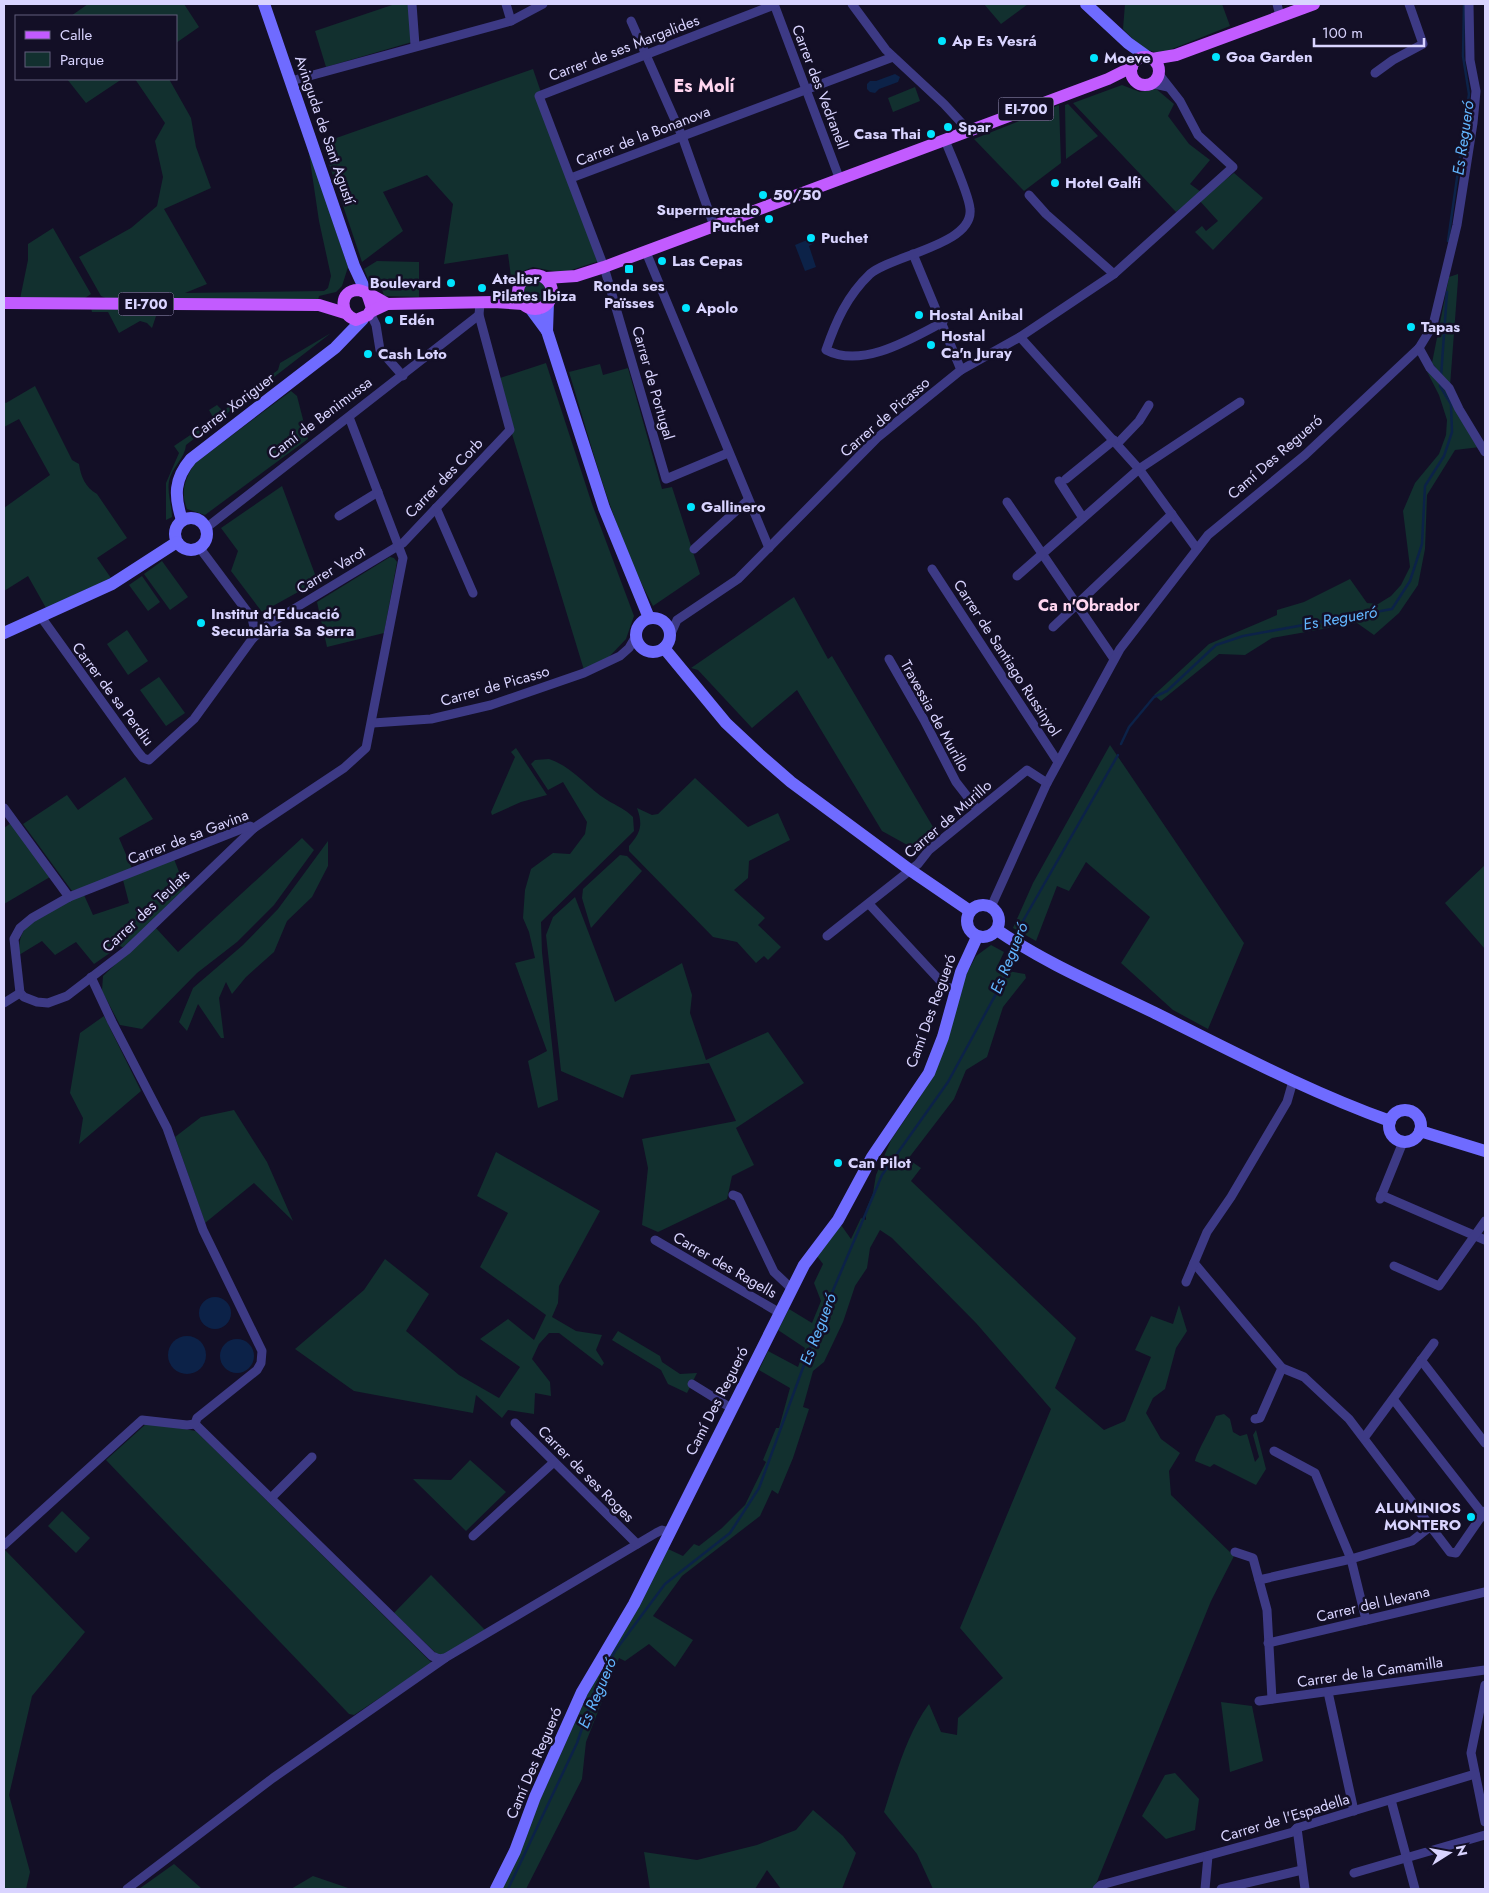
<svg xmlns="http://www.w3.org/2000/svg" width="1489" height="1893" font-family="Jost,sans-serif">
<rect width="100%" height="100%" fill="#130f26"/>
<g fill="#12302f">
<path d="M88,4H184L199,27L176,43V16H71Z"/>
<path d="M395,4H410L412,42L326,67L315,31Z"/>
<path d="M984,4H1028L1001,24Z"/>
<path d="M1125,4H1222L1230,26L1162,53C1144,52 1135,41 1123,29Z"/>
<path d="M533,69L599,261L562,273L533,267L518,273L512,284L508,254L444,264L453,204L427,175L383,192L403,231L362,262L322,143Z"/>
<path d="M67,79H122L86,103Z"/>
<path d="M135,79H169L191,118L196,147L211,188L164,209L207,284L185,293L324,291L328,288L331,276L319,221L308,147L348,267L342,286L336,292L319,296L318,300L108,299L101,296L79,257L131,228L157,206L163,177L155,141L165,123Z"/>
<path d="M1122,85L1140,92L1155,88L1174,104L1168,116L1189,144L1210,160L1190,184L1201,192L1176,212L1073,103Z"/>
<path d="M915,87L920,101L893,112L888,98Z"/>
<path d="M1068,104L1098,136L1066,159L1065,105Z"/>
<path d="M1059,105L1061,163L1024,191L974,139Z"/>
<path d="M1234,173L1263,198L1213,250L1195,232L1202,226L1206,231L1218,221L1199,200Z"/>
<path d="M53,228L91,294L85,298L20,299L28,260V244Z"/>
<path d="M377,261L419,262V297L384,296L381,286L370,284L364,269Z"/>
<path d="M1458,274V280L1450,386L1432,363L1449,277Z"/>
<circle cx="534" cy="292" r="14"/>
<path d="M91,308L158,310L152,328L147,323L140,321L119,333L108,312H92Z"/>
<path d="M331,333L186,445C185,458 172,467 169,481C167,494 172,505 172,517L166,520V483L179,453L174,446L214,419L209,410L217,405L223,411L278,370L280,363Z"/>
<path d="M1418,354L1442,384L1480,447L1455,450L1427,495L1425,549L1418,585L1399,613L1374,635L1357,623L1272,638L1245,655L1219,654L1161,701L1154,695L1209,644L1277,615V610L1304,602L1350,579L1367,603L1378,604L1391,596L1401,585L1410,567L1403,511L1415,483L1439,454L1446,435L1447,420L1439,395Z"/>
<path d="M546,363L592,504L634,616L626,639L608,658L584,670L512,434L514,430L500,378Z"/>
<path d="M600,364L603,375L628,368L662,489L672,487L700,574L653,606C614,533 593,451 569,372Z"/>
<path d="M35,386L72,460L79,464C81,477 85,487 97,494L127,538L97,558L111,578L46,608L28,576L4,591V508L50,475L19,419L4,427V402L6,403Z"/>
<path d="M291,391L297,396L308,439L205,515L187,509C180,491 185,480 194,464Z"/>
<path d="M282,486L319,585L309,586L262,612L231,571L238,551L221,528Z"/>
<path d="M390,557L394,558L397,562L384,633L327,647L317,602Z"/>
<path d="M162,561L188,597L170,610L144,574Z"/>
<path d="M142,576L160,602L148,611L129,585Z"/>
<path d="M794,597L828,659L832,656L936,832L920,852L882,831L797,690L752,728L698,670L691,668Z"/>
<path d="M127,630L148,661L128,675L107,644Z"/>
<path d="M159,677L185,713L166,726L140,690Z"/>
<path d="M1110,745L1244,943L1208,1029L1173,1010L1121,963L1150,917L1086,862L1069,891L1057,886L1036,941L1013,928L1033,883Z"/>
<path d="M516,748L547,795L521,802L492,815L491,812L515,757L511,752Z"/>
<path d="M549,759C573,767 586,787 607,800C617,806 625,809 633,817L634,831L541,922L542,952L558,1100L538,1108L528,1061L547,1051L515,963L535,958L529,932L523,918L525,890L531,869L553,853L570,854L585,834L587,822L563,782L548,790L531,764L535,760Z"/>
<path d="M125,777L153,819L119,838L133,871L72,891L23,824L67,795L78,810Z"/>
<path d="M695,778L748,827L778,813L790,840L749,861L748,878L734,890L765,918L758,925L781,947L768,960L764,956L756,963L737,942L713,937L629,851V846C641,832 643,825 637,808L652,815L658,814Z"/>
<path d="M11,823L50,877L4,904V828Z"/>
<path d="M302,838L314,850L274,905L237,942L197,973L142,1029L120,1025L102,991L103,976L155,927L178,952Z"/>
<path d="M328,841V866L312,897L287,921L274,952L246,977L232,994L226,982L219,998L224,1038H221L198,1004L187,1031L179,1022L193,988L243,945L278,909Z"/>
<path d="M620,855L627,856L642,871L591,928L582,898L583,889Z"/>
<path d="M174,859L186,890L124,948L120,946L94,964L76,942L55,955L42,941L19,955C19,946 19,937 25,929C33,917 70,898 84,895L93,915L129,903L123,880Z"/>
<path d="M1485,865V949L1445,903Z"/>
<path d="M575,897L615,1002L682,963L692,995L690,1013L706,1060L768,1032L804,1083L736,1128L754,1165L732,1176L727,1199L658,1232L642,1225L648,1168L642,1139L736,1121L709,1063L631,1075L623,1098L561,1071L546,935L553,917Z"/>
<path d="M991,945L1004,952L996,969L1025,974L1026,978L1003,1007L987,1057L966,1070L954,1099L908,1159L921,1168L911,1181L1076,1338L1055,1388L1104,1430L1125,1421L1151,1357L1135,1350L1151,1316L1173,1324L1179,1305L1187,1331L1176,1348L1165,1389L1153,1398L1146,1413L1161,1439L1180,1453L1169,1471L1171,1495L1234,1556L1211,1601L1094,1889H933L917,1854L884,1812C896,1775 906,1735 929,1704L941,1732L957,1735L958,1718L1003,1678L960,1628L1051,1409L976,1323L892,1238L880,1230L870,1248L867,1268L855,1286L843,1322L824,1362L813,1371L803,1407L809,1409L793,1458L778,1494L772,1490L760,1516L682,1576L653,1616L693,1640L675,1667L649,1644L625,1661L619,1658L586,1742L582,1779L526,1889H500L597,1673L666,1548L683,1556L694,1544L699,1546L722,1528L745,1505L766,1462L763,1460L776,1428H779L790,1388L759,1370L768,1351L798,1367L805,1348L778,1330L789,1309L812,1323L821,1301L814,1283L823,1264L817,1256L841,1225L851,1239L861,1218L866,1220V1210L873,1193L876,1175L891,1140L919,1099L935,1070L957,992L976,956Z"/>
<path d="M104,1016L141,1091L79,1144L83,1118L70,1093L80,1033Z"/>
<path d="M234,1110L267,1162L293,1221L254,1183L205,1223L175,1137L201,1117Z"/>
<path d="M496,1152L600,1211L559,1286L558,1303L552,1317L576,1331L602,1335L596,1350L604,1363L602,1366L559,1333H549L539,1344L532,1359L550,1382L551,1396L535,1393L534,1414L508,1410L502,1418L476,1395L473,1413L354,1391L295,1349L364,1290L385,1259L429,1294L406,1331L459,1375L499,1398L520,1367L480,1339L508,1319L534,1340L546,1315L480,1267L508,1213L477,1196Z"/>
<path d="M618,1331L660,1356L662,1362L680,1374L697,1373L687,1393L668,1384L661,1370L612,1340Z"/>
<path d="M1224,1414L1230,1419L1233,1432L1240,1436L1247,1434L1255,1462L1259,1457L1253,1435L1256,1430L1266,1469L1256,1485L1214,1464L1210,1467L1195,1461C1196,1454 1212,1426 1216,1416Z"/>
<path d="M147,1423L196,1431L432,1663L354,1715L349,1714L106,1460Z"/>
<path d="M470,1460L506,1492L466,1531L413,1479L451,1480Z"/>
<path d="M62,1511L90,1538L76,1553L48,1526Z"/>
<path d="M5,1550L85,1632L32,1696L9,1795L30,1872L26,1889H4Z"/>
<path d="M431,1575L485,1630L440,1657L394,1613Z"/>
<path d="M1221,1702L1252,1706L1263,1761L1230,1772Z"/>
<path d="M1175,1773L1199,1799L1195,1830L1166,1839L1142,1816L1165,1775Z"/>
<path d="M813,1810L843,1836L856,1853L842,1889H781L767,1870L755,1889H650L644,1852L697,1860L757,1845L796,1830Z"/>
<path d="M174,1864L202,1889H139Z"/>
<path d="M313,1876L351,1889H291Z"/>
</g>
<g fill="#0c2248">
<path d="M895,74L900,77L898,82L879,89L875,93L870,92L867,89V84L870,81H876Z"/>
<path d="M812,238L814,243L809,246L816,267L805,271L795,245Z"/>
<circle cx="215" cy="1313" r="16"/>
<circle cx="187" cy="1355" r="19"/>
<circle cx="237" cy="1356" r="17"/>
</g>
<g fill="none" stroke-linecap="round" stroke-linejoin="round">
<g stroke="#0c2248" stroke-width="2.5">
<path d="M1448,241L1469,94L1463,56L1464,4"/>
<path d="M1441,377L1447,292"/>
<path d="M1121,744L1129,727L1154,697L1167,691L1216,645L1243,636L1392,609L1410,581L1422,544L1425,486L1444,456L1452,432L1451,404L1440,386L1441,382"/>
<path d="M1017,939L1019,928L1118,755"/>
<path d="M508,1889L577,1743L597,1685L615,1651L665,1584L730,1533L759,1488L820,1321L882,1175L948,1082L1003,981L1015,946"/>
</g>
<g stroke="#3d3a85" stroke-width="9">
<path d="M412,4L415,45"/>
<path d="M506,4L511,21"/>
<path d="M774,4L840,180"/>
<path d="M852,4L886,50L944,104L969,131"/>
<path d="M1277,4L1280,16"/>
<path d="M631,21L682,136L714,226"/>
<path d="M1375,73L1393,60L1423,44L1409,4"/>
<path d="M291,81L511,21L543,4"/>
<path d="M1150,83L1168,87"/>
<path d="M571,178L893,57"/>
<path d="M1029,195L1046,214L1114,274"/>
<path d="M646,252L769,548"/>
<path d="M913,254L961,370"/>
<path d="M370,313L376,325L380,350L403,376"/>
<path d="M943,322C911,339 862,369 826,350C836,321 847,296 870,274C892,255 974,245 970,209C969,194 951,156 945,140"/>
<path d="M1020,337L1139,469L1197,549"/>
<path d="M1419,348L1430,368L1449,388L1459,409L1485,452"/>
<path d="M1117,444L1139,421L1149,405"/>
<path d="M728,453L666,479L604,267L539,96L774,5"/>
<path d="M1066,479L1114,440"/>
<path d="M1059,481L1083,518"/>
<path d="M1007,502L1114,659"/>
<path d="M436,508L473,593"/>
<path d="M339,516L378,492"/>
<path d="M206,528L479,315"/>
<path d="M694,549L748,500"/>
<path d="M932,569L1058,762"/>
<path d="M1017,576L1139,469L1240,402"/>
<path d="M41,617L138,752L143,758L149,760L194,719L253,638L254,627L252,618L199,547"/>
<path d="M1053,627L1172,514"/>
<path d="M670,636L677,620L738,579L877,438L961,370L1020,337L1114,274L1233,167L1198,135L1180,101L1158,73"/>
<path d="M253,638L269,624L403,543L510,430L479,315L480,303"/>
<path d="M889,659L924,720L956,782L977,809"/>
<path d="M373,723L431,719L491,705L584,673L620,656L629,648L636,636"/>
<path d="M4,808L69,897"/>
<path d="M869,904L945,986L955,990"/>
<path d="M991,907L1047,783L1120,649L1208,535L1305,455L1419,348L1433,325L1457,225L1473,123L1476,91L1470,60L1469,4"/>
<path d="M827,936L918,864L929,850L1027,770L1047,783"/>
<path d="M91,977L112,1022L167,1128L203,1230L262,1351L261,1363L257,1370L197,1418L195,1424L432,1656L439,1659L445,1658L656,1533L662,1530L670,1532"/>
<path d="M20,993L24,997L37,1002L48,1003L67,996L127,950L254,828L344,768L366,748L403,558L349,417"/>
<path d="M20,993L14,939L20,928L32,918L69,897L244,828L250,826L254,828"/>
<path d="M4,1003L20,993"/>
<path d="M733,1195L738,1197L774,1272L792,1289"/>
<path d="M1381,1195L1485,1240"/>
<path d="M1380,1199L1403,1142"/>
<path d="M655,1240L780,1313"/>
<path d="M1194,1263L1282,1368L1304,1377L1349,1419L1450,1552L1456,1553L1485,1511"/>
<path d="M1394,1266L1439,1286L1485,1221"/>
<path d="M1186,1282L1207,1232L1231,1197L1287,1102L1293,1081"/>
<path d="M1421,1360L1485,1443"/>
<path d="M692,1384L731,1408"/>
<path d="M1393,1399L1485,1517"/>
<path d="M1255,1419L1260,1418L1282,1368"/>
<path d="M515,1423L637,1544"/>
<path d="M1364,1438L1434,1343"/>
<path d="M1274,1451L1315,1473L1351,1559L1366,1620"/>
<path d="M271,1498L312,1457"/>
<path d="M473,1536L554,1462"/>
<path d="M4,1545L142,1420L187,1425L195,1424"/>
<path d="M1235,1552L1253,1558L1267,1610L1272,1699"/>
<path d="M1259,1580L1351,1559L1412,1541L1431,1526"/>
<path d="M1268,1643L1485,1592"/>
<path d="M1485,1685L1471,1753L1485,1822"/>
<path d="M1328,1692L1354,1811"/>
<path d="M1259,1701L1485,1670"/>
<path d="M1391,1800L1415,1889"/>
<path d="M1297,1828L1305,1889"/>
<path d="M1354,1873L1485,1835"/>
<path d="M127,1889L273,1778L445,1658"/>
<path d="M1097,1889L1101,1885L1293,1832L1297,1828L1475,1774"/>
<path d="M1205,1889L1208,1856"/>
<path d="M1221,1889L1302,1870"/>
</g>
<g stroke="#6f6bff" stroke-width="12">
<path d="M264,4L354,266L367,294"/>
<path d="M1086,4L1128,43L1149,58"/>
<path d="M548,302L547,331L604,508L649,618"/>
<path d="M530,308L547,331"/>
<circle cx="191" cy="534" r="16"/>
<path d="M182,520C174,496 174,479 191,459L335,348L363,319"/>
<circle cx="653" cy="635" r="17"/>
<path d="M4,633L112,584L177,542"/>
<path d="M664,648L726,723L760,755L791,782L910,870L970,911"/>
<circle cx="983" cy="921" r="16"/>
<path d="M997,930C1045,963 1102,987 1155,1013C1232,1051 1309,1092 1390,1121"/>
<circle cx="1405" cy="1126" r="16"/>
<path d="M1420,1131L1485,1151"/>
<path d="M496,1889L515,1851L535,1797L582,1692L634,1604L804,1265L838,1220L872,1157L929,1073L943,1037L961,972L977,937"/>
</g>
<g stroke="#c25bff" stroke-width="12">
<circle cx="1145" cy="71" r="14"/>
<path d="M1152,59L1176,55L1314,4"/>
<circle cx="535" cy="292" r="17"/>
<path d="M546,278L576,276L604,267L1108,79L1132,67"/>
<path d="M368,296L372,308L368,315L356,320C339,315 339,290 358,290C366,291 380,300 387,304"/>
<path d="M4,303L319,305L345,313"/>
<path d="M370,312L387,304L494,302L523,304"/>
</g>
</g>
<g fill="#00e5ff" stroke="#130f26" stroke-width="2">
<circle cx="942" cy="41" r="5"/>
<circle cx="1216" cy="57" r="5"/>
<circle cx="1094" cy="58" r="5"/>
<circle cx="948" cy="127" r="5"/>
<circle cx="931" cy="134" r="5"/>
<circle cx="1055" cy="183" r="5"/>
<circle cx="763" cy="195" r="5"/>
<circle cx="769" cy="219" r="5"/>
<circle cx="811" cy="238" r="5"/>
<circle cx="662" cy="261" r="5"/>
<rect x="624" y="264" width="10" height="10" rx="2.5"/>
<circle cx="451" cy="283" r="5"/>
<circle cx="482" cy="288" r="5"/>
<circle cx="686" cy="308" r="5"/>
<circle cx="919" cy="315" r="5"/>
<circle cx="389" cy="320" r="5"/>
<circle cx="1411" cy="327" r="5"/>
<circle cx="931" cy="345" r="5"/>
<circle cx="368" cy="354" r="5"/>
<circle cx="691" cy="507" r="5"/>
<circle cx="201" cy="623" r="5"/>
<circle cx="838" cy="1163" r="5"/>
<circle cx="1471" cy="1517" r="5"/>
</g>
<g text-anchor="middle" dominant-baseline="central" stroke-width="5" stroke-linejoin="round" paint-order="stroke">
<g fill="#130f26" stroke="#9e99be" stroke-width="1">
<rect x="998.5" y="97.5" width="55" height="23" rx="4"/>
<rect x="118.5" y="292.5" width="55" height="23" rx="4"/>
</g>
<g font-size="14" font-weight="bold" fill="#d9d4ff">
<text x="1026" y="109">EI-700</text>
<text x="146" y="304">EI-700</text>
</g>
<g font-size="15" font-weight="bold" fill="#d9d4ff" stroke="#130f26" text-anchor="start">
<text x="952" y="41">Ap Es Vesrá</text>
<text x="1226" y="57">Goa Garden</text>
<text x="1104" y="58">Moeve</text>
<text x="958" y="127">Spar</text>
<text x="921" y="134" text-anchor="end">Casa Thai</text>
<text x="1065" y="183">Hotel Galfi</text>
<text x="773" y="195">50/50</text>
<text x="759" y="210" text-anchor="end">Supermercado<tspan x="759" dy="17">Puchet</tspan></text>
<text x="821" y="238">Puchet</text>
<text x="672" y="261">Las Cepas</text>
<text x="492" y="279">Atelier<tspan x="492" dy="17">Pilates Ibiza</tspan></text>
<text x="441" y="283" text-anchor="end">Boulevard</text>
<text x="629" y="286" text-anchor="middle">Ronda ses<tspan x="629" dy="17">Païsses</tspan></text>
<text x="696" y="308">Apolo</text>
<text x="929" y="315">Hostal Anibal</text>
<text x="399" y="320">Edén</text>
<text x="1421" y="327">Tapas</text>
<text x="941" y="336">Hostal<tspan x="941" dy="17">Ca'n Juray</tspan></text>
<text x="378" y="354">Cash Loto</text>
<text x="701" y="507">Gallinero</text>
<text x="211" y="614">Institut d'Educació<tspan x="211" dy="17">Secundària Sa Serra</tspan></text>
<text x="848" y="1163">Can Pilot</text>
<text x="1461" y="1508" text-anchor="end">ALUMINIOS<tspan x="1461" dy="17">MONTERO</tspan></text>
</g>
<g font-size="15" fill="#d9d4ff" stroke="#130f26">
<text transform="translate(624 48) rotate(-21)">Carrer de ses Margalides</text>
<text transform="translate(820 87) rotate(69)">Carrer des Vedranell</text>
<text transform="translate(325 130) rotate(71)">Avinguda de Sant Agustí</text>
<text transform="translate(643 136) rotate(-21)">Carrer de la Bonanova</text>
<text transform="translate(653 383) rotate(74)">Carrer de Portugal</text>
<text transform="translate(233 406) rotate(-37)">Carrer Xoriguer</text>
<text transform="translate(885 417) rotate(-41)">Carrer de Picasso</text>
<text transform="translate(320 418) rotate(-37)">Camí de Benimussa</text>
<text transform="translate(1275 457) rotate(-41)">Camí Des Regueró</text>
<text transform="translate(444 478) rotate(-46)">Carrer des Corb</text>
<text transform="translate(331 570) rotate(-31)">Carrer Varot</text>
<text transform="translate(1007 658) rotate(57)">Carrer de Santiago Russinyol</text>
<text transform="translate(495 686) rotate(-16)">Carrer de Picasso</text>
<text transform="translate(113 694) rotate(53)">Carrer de sa Perdiu</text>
<text transform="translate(935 716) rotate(61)">Travessia de Murillo</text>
<text transform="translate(948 819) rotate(-41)">Carrer de Murillo</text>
<text transform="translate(188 837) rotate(-21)">Carrer de sa Gavina</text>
<text transform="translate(146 911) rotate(-43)">Carrer des Teulats</text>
<text transform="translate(931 1011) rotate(-70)">Camí Des Regueró</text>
<text transform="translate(725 1265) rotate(30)">Carrer des Ragells</text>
<text transform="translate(717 1401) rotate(-63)">Camí Des Regueró</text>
<text transform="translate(586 1474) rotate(45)">Carrer de ses Roges</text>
<text transform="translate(1373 1604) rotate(-13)">Carrer del Llevana</text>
<text transform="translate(1370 1672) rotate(-8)">Carrer de la Camamilla</text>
<text transform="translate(534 1763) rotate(-67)">Camí Des Regueró</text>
<text transform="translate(1285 1818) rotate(-17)">Carrer de l'Espadella</text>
</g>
<g font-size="16" font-style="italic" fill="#62b6ff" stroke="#130f26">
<text transform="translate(1463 138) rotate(-82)">Es Regueró</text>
<text transform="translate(1340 618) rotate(-10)">Es Regueró</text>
<text transform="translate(1009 958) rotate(-68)">Es Regueró</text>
<text transform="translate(818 1329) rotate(-69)">Es Regueró</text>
<text transform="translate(597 1693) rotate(-67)">Es Regueró</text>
</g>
<g font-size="16" font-weight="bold" fill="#ffd6f0" stroke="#130f26">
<text x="1089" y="605">Ca n'Obrador</text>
</g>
<g font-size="18" font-weight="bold" fill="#ffd6f0" stroke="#130f26">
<text x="704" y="86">Es Molí</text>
</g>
</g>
<rect width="1489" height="1893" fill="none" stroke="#d9d4ff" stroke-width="10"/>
<rect x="15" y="15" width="162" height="65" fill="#130f26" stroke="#625e7d"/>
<rect x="25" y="31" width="25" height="8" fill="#c25bff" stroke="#625e7d"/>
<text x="60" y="40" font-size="15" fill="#d9d4ff">Calle</text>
<rect x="25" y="52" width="25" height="15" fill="#12302f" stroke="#625e7d"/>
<text x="60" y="65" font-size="15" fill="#d9d4ff">Parque</text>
<g transform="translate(1449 1853) rotate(79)" stroke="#130f26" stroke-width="4" paint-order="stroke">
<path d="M0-4L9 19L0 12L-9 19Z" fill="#d9d4ff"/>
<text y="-8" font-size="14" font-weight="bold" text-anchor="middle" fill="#d9d4ff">N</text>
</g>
<path d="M1314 38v8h110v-8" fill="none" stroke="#d9d4ff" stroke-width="2.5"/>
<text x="1322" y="38" font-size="15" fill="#d9d4ff" stroke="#130f26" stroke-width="4" paint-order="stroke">100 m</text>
</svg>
